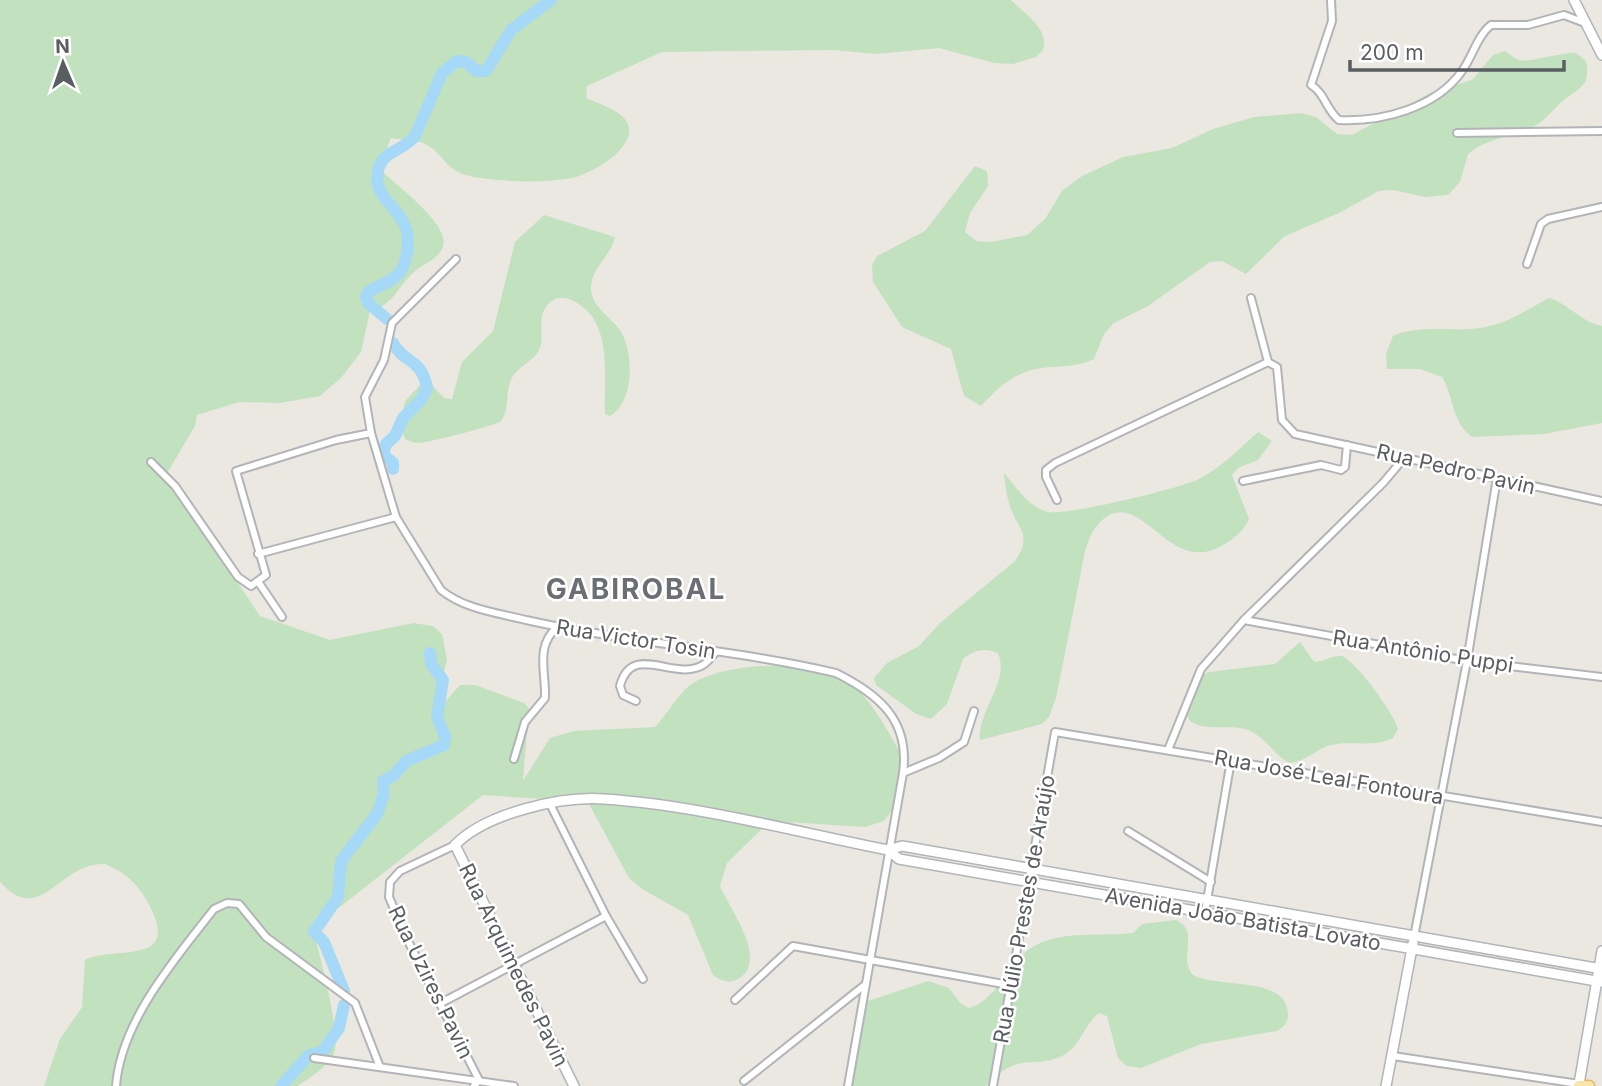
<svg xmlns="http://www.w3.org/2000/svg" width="1602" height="1086" font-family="Inter,sans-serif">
<rect width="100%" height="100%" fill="#ebe8e1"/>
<g fill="#c2e1bf">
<path d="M0,0H1011C1024,13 1050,29 1043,50L1036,57L1013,64L994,63L939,48L876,54L834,50L662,52L587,86L586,98C597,103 616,109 624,118C646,143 592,174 572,178C543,183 510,182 481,178C440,173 449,155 423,143C414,139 401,140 391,138L379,168C393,184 455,226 442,249C436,261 422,264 413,273C397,288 393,305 370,311L361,352L341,378L320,396L280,403L239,402L197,415L195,426L166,475L260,616L330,640L413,623L433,626L442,634L447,660L431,718L460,685H475L524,703L529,708L523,781L550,738L574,731L655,727C666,715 678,695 689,686C720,661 819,658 850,683C874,702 888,733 904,758L893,809L884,821L865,827L770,821L727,863L720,886C729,908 770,961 738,979C729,984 721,981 713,975L688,915L642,889L629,878L588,802L483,795L313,928C318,951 342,1035 334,1053C327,1068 310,1077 298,1086H44L60,1039L82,1007L85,960C112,945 184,968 148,903C138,884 125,872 105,864C59,861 42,928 0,882Z"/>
<path d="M1505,51C1510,54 1515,59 1519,60C1526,63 1563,52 1576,53L1586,61C1590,83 1584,86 1566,98C1556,106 1548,117 1538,124C1516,137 1488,137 1468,154L1460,182L1448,195L1425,197L1393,190L1379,191L1339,213L1285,236L1246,274L1222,261L1210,262L1148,306L1114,323L1104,334L1094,359C1080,366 1066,366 1051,367C1019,369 1002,383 981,406L964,396L951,349L902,327L873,282L872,265L877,256L925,231L975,166L987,171L988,186L970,213L965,232L976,241L991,242L1027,235L1045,219L1062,191L1082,176L1123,157L1172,148L1213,129L1254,117L1301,113L1316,117L1337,134L1352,135L1432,92L1472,80L1493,55Z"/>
<path d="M544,215L615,237C611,257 589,269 591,291C593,307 611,318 620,330C634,352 635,401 610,416L605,414C603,376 615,317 569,299C560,296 551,299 546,307C538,319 543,332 541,344C538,361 517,365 511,380C505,393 510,409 501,421C498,425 430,442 420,443C414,443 410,441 405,439L398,423L406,400L422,383L431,384L444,398L452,399L462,362L493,331L515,242Z"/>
<path d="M1549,298C1569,304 1581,322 1602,326V423L1544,434L1473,437C1453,426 1453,395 1442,377L1420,369H1387L1386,354L1393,336C1423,323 1458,334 1490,326C1513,321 1529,308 1549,298Z"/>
<path d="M1258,432L1272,441L1258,460L1238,468L1232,475L1249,519C1245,529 1237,536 1228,542C1173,581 1147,496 1109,515C1102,519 1095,527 1091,535C1083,552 1081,574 1077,592C1070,628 1063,663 1056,698L1049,717L1042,724L980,740C978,709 1010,682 998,653C985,647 973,650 963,659L947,704L931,719L916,714L876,685L874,678L887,663L919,646L940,623L1015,561C1033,534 1018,531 1010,506C1006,495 1005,484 1004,473C1016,487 1028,507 1048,512C1066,516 1182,488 1199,479C1222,467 1239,449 1258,432Z"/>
<path d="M1300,642L1314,662C1323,662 1332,655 1341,656C1354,658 1396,716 1398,729L1393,738C1373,748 1352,740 1331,745C1316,749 1307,761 1290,763C1273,755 1265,735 1245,729C1228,724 1205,732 1190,721L1186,713L1200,676L1209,672L1275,664Z"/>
<path d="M1176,920C1201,931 1177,957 1193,975C1219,989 1286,975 1288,1014C1288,1023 1284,1027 1277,1031L1201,1044L1141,1068L1126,1066L1118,1058L1107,1016L1099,1013C1085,1024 1080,1046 1064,1055C1032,1071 1020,1049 986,1086H845L863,1008L868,1001L928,981L949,988L960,1003L969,1008C997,1000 1008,964 1031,948C1061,929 1100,937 1133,933L1142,924Z"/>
</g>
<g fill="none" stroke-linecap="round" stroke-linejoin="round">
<g stroke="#a6d9f7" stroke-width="12">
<path d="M387,319L368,303L366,297L368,292C377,286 388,284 396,276C404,269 405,262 407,252C415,208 371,205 378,171C382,150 404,151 415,136L442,73L457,61L466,62L476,71H486L511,30L551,0"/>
<path d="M393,343C404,364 422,358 427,388L421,400L403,418L395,436L386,444L383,454L393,463V469"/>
<path d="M344,991L324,942L314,932L338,897L341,861L377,814L384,794L383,781L393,776L406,761L444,745L445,736L437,717L443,680L431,664L430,653"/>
<path d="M281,1086L309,1055L322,1052L339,1028L344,1005"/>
</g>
<defs>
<g id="street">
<path d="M1331,0L1332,21L1311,85C1325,93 1326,110 1339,120C1382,122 1436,108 1462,71C1473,56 1477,36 1491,25H1528L1564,15L1585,23"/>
<path d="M1457,133L1602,131"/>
<path d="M456,259L392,323L384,360L365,397L371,433L396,517L441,590C464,609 498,613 526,620C628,643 734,649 836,673C880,695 910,721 903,773L848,1086"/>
<path d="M1527,264L1541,224L1548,219L1602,207"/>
<path d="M1251,298L1268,362"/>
<path d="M151,462L175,486L238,577L251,586L266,575L236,471L336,440L371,433"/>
<path d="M1243,481L1321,465L1341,470L1345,467L1347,445"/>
<path d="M1057,500L1046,477V470L1055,463L1268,362L1277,367L1282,420L1295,434L1602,501"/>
<path d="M258,554L396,517"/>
<path d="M259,583L282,617"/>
<path d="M1244,620L1467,661L1602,677"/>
<path d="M636,701L623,695L620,686C632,641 674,682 703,665C708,662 712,656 716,652"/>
<path d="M1168,750L1201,669L1244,620L1383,483L1405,457"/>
<path d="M514,759L525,722L545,698C546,671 535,647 557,627"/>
<path d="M903,773L939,758L964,742L974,711"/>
<path d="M550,804L606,916L643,979"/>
<path d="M1128,831L1211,882"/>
<path d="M455,845L400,871L390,882L389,897L407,939L479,1080L474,1086"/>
<path d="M1205,912L1231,760"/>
<path d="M1414,937L1467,661L1497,478"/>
<path d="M735,1000L793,946L1009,985"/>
<path d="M441,1003L606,916"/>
<path d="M1393,1056L1579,1084"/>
<path d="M314,1058L514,1086"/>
<path d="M744,1081L866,984"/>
<path d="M116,1086C121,1021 175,959 214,909L227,903L239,904L266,937L355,1003L380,1067"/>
<path d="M993,1086L1055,732L1602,822"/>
</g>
<g id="secondary">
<path d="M1574,0L1602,55"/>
<path d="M888,850L902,846L1602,969"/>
<path d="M1579,1084L1602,951"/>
<path d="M574,1086L455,845C486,813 561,796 604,799C698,805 796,832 888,850L899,859L1602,982"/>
<path d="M1386,1086L1413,943"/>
</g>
<path id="primary" d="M1579,1086H1589"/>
</defs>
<use href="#street" stroke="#b2b4b8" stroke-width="10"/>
<use href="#secondary" stroke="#b1b4b8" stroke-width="12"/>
<use href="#primary" stroke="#e4b761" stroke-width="13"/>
<use href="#street" stroke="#fff" stroke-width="6"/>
<use href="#secondary" stroke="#fff" stroke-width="9"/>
<use href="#primary" stroke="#f7e6aa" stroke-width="10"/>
</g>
<g text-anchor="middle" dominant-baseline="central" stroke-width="5" stroke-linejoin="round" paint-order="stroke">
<g font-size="21" fill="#5a5d61" stroke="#fff">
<text transform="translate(1456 469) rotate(13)">Rua Pedro Pavin</text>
<text transform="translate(636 639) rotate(9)">Rua Victor Tosin</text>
<text transform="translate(1423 651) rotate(9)">Rua Antônio Puppi</text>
<text transform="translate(1329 777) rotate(10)">Rua José Leal Fontoura</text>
<text transform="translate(1024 909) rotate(-80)">Rua Júlio Prestes de Araújo</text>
<text transform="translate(1243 919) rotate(10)">Avenida João Batista Lovato</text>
<text transform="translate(514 965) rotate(64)">Rua Arquimedes Pavin</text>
<text transform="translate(431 982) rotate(64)">Rua Uzires Pavin</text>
</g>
<g font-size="28" font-weight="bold" letter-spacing="2" fill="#6b6f73" stroke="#fff">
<text x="636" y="589">GABIROBAL</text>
</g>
</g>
<g transform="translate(63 63) rotate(358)" stroke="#ffffff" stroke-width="5" paint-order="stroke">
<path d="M0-5L12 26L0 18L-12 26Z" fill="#5a5d61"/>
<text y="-10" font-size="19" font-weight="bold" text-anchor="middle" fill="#5a5d61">N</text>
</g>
<path d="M1350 60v10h214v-10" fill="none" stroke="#5a5d61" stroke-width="3.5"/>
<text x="1360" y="60" font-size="21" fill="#5a5d61" stroke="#ffffff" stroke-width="5" paint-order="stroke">200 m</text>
</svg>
